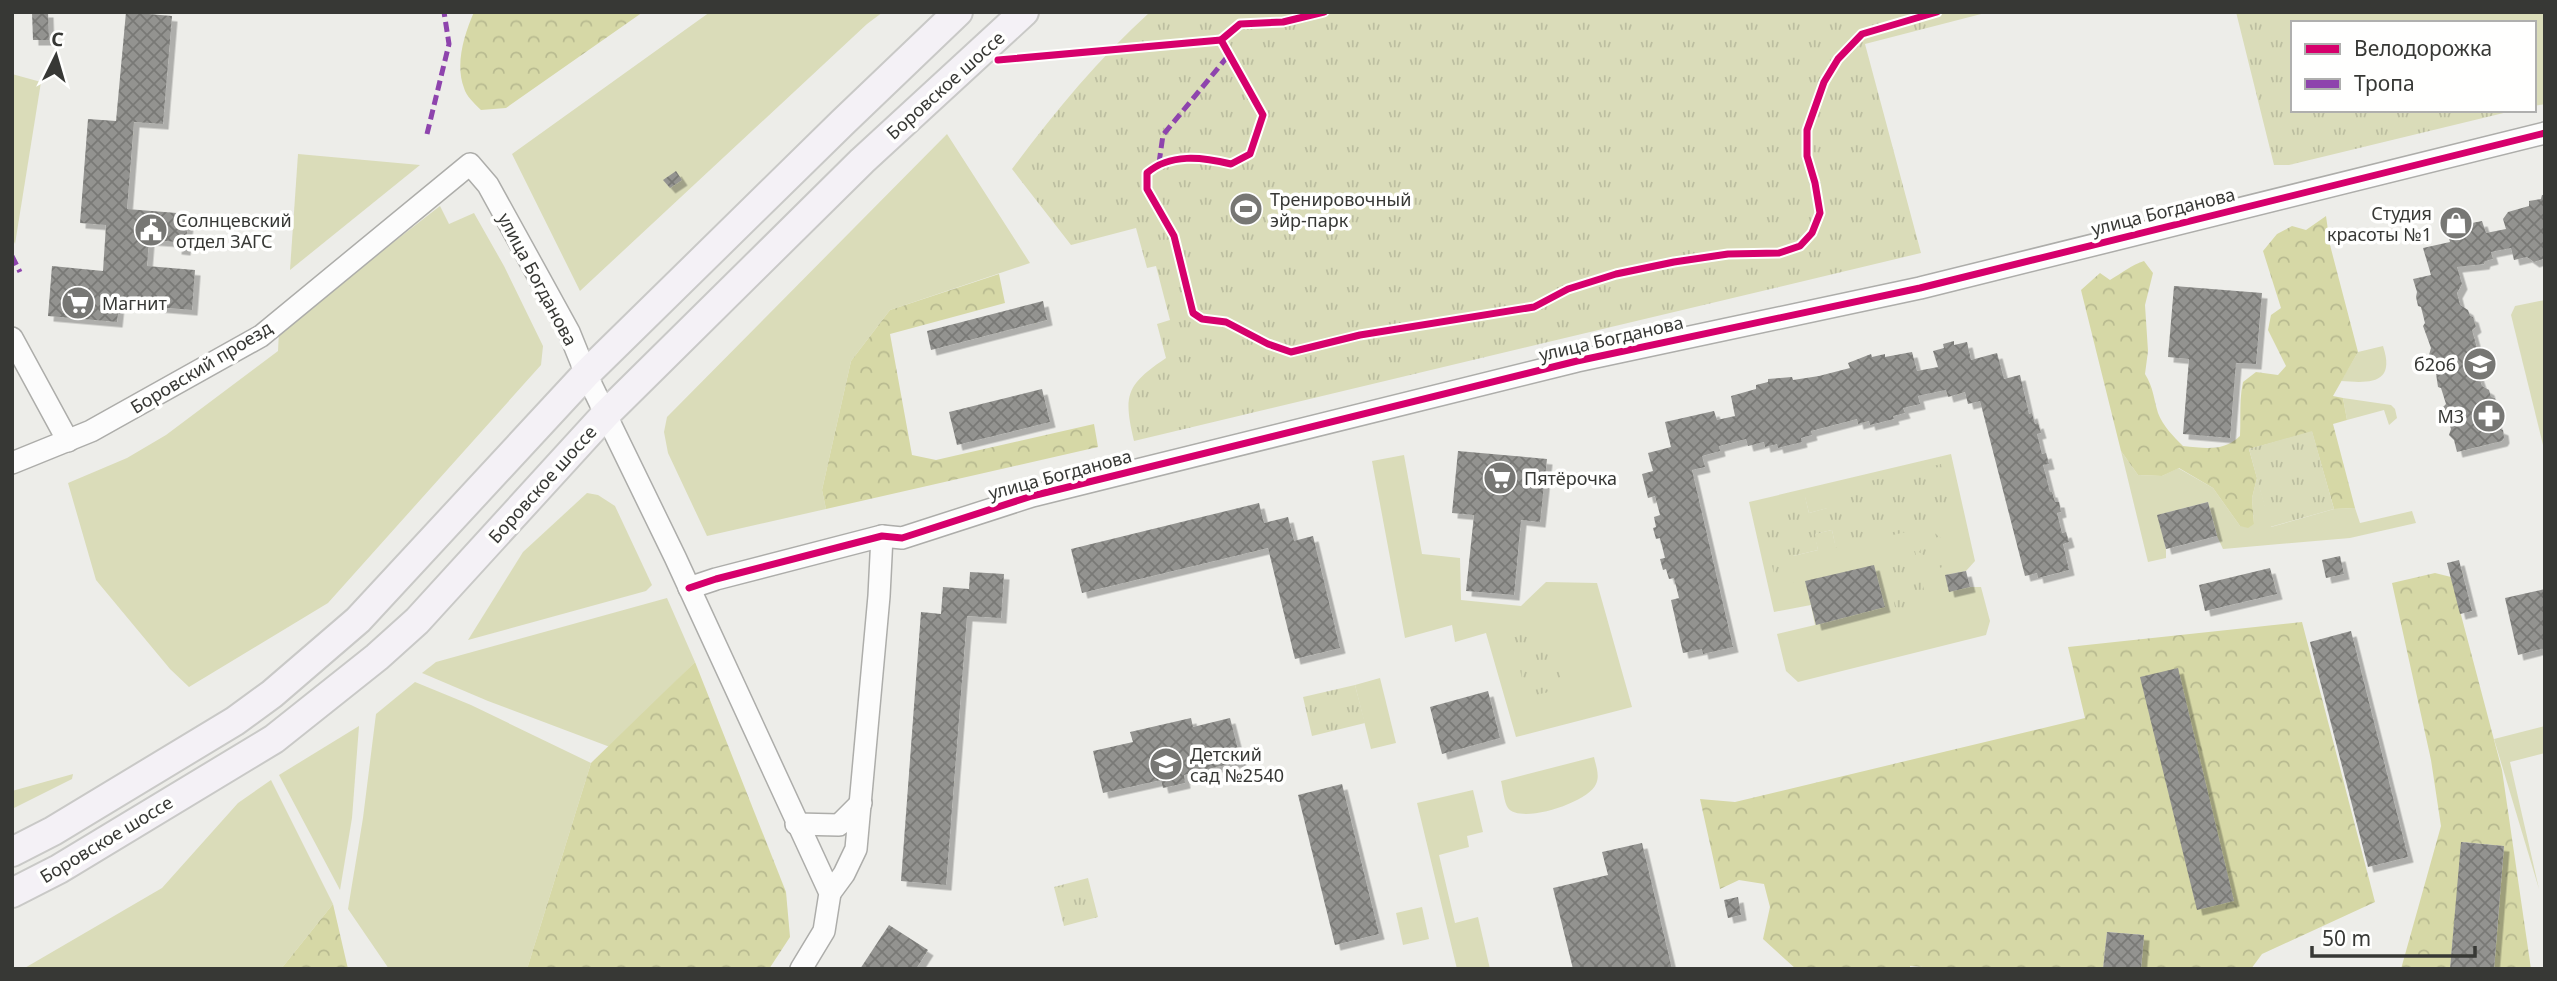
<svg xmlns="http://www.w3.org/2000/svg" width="2557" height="981" font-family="'Noto Sans',sans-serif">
<defs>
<pattern id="forest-crowns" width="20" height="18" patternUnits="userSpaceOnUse" patternTransform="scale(1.75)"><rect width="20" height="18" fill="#d6d8a6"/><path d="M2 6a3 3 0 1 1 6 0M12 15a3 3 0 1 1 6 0" fill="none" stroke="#b8ba90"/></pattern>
<pattern id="park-tufts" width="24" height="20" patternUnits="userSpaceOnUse" patternTransform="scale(1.75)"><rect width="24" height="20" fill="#dadcb9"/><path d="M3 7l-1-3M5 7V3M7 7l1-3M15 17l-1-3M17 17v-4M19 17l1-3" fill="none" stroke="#bcbea0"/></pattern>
<pattern id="building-cross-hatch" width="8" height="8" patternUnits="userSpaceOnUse" patternTransform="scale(1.75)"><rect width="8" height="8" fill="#939390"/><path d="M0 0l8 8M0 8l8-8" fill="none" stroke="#797976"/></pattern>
<filter id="shadow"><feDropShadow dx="5.5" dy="5.5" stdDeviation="0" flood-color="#0004"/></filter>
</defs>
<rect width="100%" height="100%" fill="#edede9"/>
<g fill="#dadcb9" fill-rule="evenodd">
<path d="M710,12H883L867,24L580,291L512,154Z"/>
<path d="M12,74L41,82L15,244L12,236Z"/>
<path d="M947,134L1030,263L890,310L851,361L822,490L826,509L707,536L668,453L664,432L667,417Z"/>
<path d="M298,154L420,165L290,270Z"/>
<path d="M440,206L449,224L474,213L504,266L543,346L541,365L328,603L189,687L170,669L96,580L68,483L127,458L166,435L278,351L279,331Z"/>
<path d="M2545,300V453L2511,315L2515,306Z"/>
<path d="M2383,346C2396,385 2369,383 2341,381L2358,352Z"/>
<path d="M2343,398L2391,405L2395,409L2397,418L2389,425L2384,410L2347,420Z"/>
<path d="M2121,451L2138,475L2162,476L2178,468L2213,488L2240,526L2254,524L2252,498L2257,478L2271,527L2334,509L2355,508L2360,523L2412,511L2416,523L2350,538L2223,549L2217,536L2208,502L2158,515L2166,549V558L2148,562Z"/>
<path d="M1951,454L1975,561L1966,571L1946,575L1970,587H1981L1990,621L1986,635L1798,682L1786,671L1777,634L1815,625L1811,605L1774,612L1749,502ZM1825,491L1836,548L1832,530L1814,534L1818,550L1793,556L1805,497L1809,513L1828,508Z"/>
<path d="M1404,455L1422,554L1460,558L1461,600L1521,606L1546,582L1597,583L1632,707L1516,737L1486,633L1455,642L1452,625L1405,638L1372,461Z"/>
<path d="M587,493L598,495L615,506L652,585L646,591L468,640L523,552Z"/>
<path d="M667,598L695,662L610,747L488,701L422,673L436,662Z"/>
<path d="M1380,678L1396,743L1371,749L1355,685Z"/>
<path d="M415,682L471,705L591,763L527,969H389L348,909L363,818L376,714Z"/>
<path d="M359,726L352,818L340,890L279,775Z"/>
<path d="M2545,726V753L2510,762L2539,889L2494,739Z"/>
<path d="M1594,757C1596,766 1600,776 1596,784C1589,802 1521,825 1508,808C1504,802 1503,789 1501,781Z"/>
<path d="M73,774L72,779L12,809V791Z"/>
<path d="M271,780L333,904L281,969H23L162,888L238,803Z"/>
<path d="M1473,790L1483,832L1467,836L1469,847L1439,855L1455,923L1478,917L1490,969H1457L1417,803Z"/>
<path d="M1422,907L1429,939L1403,945L1396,913Z"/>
</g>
<g fill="url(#forest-crowns)">
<path d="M474,12H643L506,108L481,110C475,104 466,96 464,88C455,64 464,35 474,12Z"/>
<path d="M2326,216L2330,245L2358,352L2333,396L2343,398L2347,420L2333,424L2355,508L2334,509L2312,432L2249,449L2257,478L2252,498L2254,524L2248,528L2240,526L2213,488L2179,468L2162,476L2138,475L2121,451L2081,290L2100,273L2110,280C2122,273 2131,265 2144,261L2153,273L2145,305L2148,351L2145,374C2154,389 2153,397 2158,413C2163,426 2173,436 2183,446C2205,448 2223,452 2240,436C2241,417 2239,400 2243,382L2256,372L2278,375L2286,366L2268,330L2271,315L2281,308L2263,251L2277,234L2292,226L2306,230Z"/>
<path d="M999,274L1005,303L890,334L912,455L936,460L1094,424L1098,447L826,509L822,490L851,361L890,310Z"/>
<path d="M2435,573L2451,577L2502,770L2531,969H2494L2504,846L2462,842L2450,969H2401L2441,826L2431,760L2392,583Z"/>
<path d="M2302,622L2375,902L2262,954L2251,969H2141L2144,935L2107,932L2103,969H1949L1910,966V969H1796L1763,939L1770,907L1764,884L1739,880L1720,889L1700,799L1735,802L2085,718L2068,647Z"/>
<path d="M695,662L786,892L790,937L769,969H527L591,763Z"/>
<path d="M333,904L348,969H281Z"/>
</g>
<g fill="url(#park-tufts)">
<path d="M1150,12H1989L1865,44L1921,253L1134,441C1123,395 1126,385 1166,358L1157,324L1170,320L1156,266L1147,268L1136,228L1071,245L1012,169C1054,113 1097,60 1150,12Z"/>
<path d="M2236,12H2545V104L2534,106V23H2293V110H2516L2289,165H2274Z"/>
<path d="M2312,431L2334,509L2270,527L2249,449Z"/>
<path d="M1941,464L1954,521L1836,548L1832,530L1815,534L1818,550L1793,556L1799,581L1777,586L1758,508L1805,496L1809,513L1827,508L1824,492Z"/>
<path d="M1933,532L1955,548L1941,568L1919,552Z"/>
<path d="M1915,551L1927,603L1896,611L1883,558Z"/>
<path d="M1548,625L1563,689L1526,697L1512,633Z"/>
<path d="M1355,685L1365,723L1312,736L1303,697Z"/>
<path d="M1088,878L1098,917L1064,926L1054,887Z"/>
</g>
<g fill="url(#building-cross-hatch)" filter="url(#shadow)">
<path d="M32,12H48L49,40H33Z"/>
<path d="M126,12L172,16L163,124L134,122L127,209L189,214L185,250L176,249L177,242L149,240L147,266L195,270L192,310L119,304L117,322L48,316L52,266L103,271L106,225L80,223L88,119L116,121Z"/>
<path d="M676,171L682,180L670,188L663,180Z"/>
<path d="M2542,195H2545V262L2543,259L2534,262L2527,257L2514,260L2511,248L2491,252L2493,259L2485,261L2484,264L2457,267L2462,284L2457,293L2460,305L2468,310L2470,316L2473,317L2476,327L2472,330L2477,348L2481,349L2484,357L2481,360L2483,367L2478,374L2482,386L2489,390L2491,397L2495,398L2497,406L2493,410L2498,428L2503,430L2504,438L2502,441L2457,452L2454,440L2449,435L2451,429L2443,407L2446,404L2441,388L2438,387L2434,360L2429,355L2431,348L2423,326L2425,323L2421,307L2418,306L2416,297L2417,292L2413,279L2431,275L2423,248L2450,242L2445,221L2463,217L2472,223L2482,221L2486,233L2506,229L2503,219L2508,212L2529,206V201L2541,199Z"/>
<path d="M2174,286L2262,293L2256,364L2236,363L2230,438L2183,434L2189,359L2168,357Z"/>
<path d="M1043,301L1047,320L931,350L927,331Z"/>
<path d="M1954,341V345L1967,342L1971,360L1997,353L2004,379L2020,375L2029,414L2032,413L2035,424L2038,423L2041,433L2037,434L2042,454L2046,453L2049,464L2043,465L2050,492H2052L2055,502H2059L2061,512L2057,513L2062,533L2066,532L2069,542L2063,544L2069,570L2038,578L2037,573L2025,576L1980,401L1968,404L1965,392L1948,397L1946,390L1931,393L1918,396L1920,404L1903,408L1905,413L1893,416L1894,419L1870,425L1869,421L1858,424L1857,419L1811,431L1812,435L1801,438L1802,442L1778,448L1777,444L1765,447L1764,442L1748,446L1746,439L1719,446L1720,451L1702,456L1705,467L1692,470L1733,647L1703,654L1702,649L1683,653L1671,600L1679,598L1674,578L1669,579L1666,569L1663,570L1660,559L1665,558L1660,538L1656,539L1653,528L1656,527L1654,517L1660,515L1655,496L1648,498L1642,474L1653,471L1648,453L1671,447L1665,422L1714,411L1717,420L1735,416L1731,396L1756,389V385L1768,382V379L1792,377L1793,380L1819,376L1850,368L1848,363L1871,354L1872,357L1885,354V357L1912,352L1917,371L1938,367L1933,351L1944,348L1943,344Z"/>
<path d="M1042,389L1050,422L957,445L949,412Z"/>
<path d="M1458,451L1547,459L1540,522L1521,520L1514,595L1466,591L1474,515L1452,513Z"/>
<path d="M2208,502L2217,536L2166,549L2157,515Z"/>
<path d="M1259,503L1264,523L1288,517L1294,541L1313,536L1340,648L1295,659L1268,548L1082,593L1071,549Z"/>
<path d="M2340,556L2344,574L2326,578L2322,560Z"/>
<path d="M2459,560L2472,611L2460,614L2447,563Z"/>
<path d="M1874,565L1885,607L1816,625L1805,581Z"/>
<path d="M2270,568L2277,594L2205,611L2199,585Z"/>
<path d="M1966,571L1970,587L1949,592L1945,575Z"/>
<path d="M970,572L1004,574L1001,618L967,616L946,885L901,881L921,612L941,614L943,587L969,589Z"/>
<path d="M2545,589V648L2518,655L2505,598Z"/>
<path d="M2351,631L2408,857L2368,867L2310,642Z"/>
<path d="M2178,668L2234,901L2197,910L2140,677Z"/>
<path d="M1488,691L1500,738L1442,754L1430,707Z"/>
<path d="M1191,718L1193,727L1230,718L1241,761L1184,775L1185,783L1163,788L1161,780L1103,793L1093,751L1133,742L1130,732Z"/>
<path d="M1342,784L1379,934L1335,945L1298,795Z"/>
<path d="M2461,842L2504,846L2494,969H2450Z"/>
<path d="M1642,843L1672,969H1573L1553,888L1608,875L1602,852Z"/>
<path d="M1738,897L1741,915L1728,918L1724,900Z"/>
<path d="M889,925L928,950L916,969H860Z"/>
<path d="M2107,932L2144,935L2141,969H2103Z"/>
</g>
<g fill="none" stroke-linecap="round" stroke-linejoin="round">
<defs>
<g id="minor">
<path d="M12,338L68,441"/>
<path d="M12,463L91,431L261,336L470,164L488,185L569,332L586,374L675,557L830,893L824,931L801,969"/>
<path d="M689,588L716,579L882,536L902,538L1032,496L1577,361L1920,288L2545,133"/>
<path d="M796,824L839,825L861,803"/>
<path d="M830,893L844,874L856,849L879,596L882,536"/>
</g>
<g id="major">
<path d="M12,852L53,831L235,721L272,694L358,620L586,374L843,122L958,12"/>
<path d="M12,893L59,869L274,739L377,657L417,621L606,414L862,161L1024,12"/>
</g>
</defs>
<use href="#minor" stroke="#adadaa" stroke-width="24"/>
<use href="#major" stroke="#c9c9c7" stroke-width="32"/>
<use href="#minor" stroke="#fcfcfc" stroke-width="21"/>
<use href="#major" stroke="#f4f1f6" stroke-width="28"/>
<g stroke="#8e44ad" stroke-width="5" stroke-dasharray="10 5" stroke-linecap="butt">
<path d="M427,134L449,44L444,12"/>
<path d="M1159,163L1163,135L1228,56"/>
<path d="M12,256L20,272"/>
</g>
<defs>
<g id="cycleway">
<path d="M1324,12L1283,22L1240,24L1221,40L1263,115L1250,154L1231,164C1202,157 1170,153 1147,173V189L1174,236L1193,313L1202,319L1226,322L1268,344L1291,352L1360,335L1534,307L1568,289L1616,274L1674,262L1728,254L1779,253L1800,246L1812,233L1820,213L1815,183L1807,156V130L1824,82L1838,59L1862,34L1937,12"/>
<path d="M998,60L1221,40"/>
<path d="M689,588L716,579L882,536L902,538L1032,496L1577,361L1920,288L2545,133"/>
</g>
</defs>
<use href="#cycleway" stroke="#fffffe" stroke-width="11"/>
<use href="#cycleway" stroke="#d6006c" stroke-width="7"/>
</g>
<defs>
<symbol id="stadium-disc" viewBox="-11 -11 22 22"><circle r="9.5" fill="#777774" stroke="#fffffe"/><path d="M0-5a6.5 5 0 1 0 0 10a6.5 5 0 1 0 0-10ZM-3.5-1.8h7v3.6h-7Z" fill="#fff"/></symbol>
<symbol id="shop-disc" viewBox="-11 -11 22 22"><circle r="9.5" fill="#777774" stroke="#fffffe"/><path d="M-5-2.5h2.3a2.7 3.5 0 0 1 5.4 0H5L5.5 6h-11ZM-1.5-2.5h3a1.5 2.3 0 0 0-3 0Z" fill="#fff"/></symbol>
<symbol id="civic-disc" viewBox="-11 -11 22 22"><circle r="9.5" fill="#777774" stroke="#fffffe"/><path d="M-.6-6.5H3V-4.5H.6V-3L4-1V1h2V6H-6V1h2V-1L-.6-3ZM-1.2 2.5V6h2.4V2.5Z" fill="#fff"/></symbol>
<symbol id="supermarket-disc" viewBox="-11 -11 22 22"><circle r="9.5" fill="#777774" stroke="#fffffe"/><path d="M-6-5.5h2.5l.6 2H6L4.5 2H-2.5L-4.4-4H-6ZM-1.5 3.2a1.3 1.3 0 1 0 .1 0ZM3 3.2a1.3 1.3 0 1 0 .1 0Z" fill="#fff"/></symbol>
<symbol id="school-disc" viewBox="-11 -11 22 22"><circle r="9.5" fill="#777774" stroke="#fffffe"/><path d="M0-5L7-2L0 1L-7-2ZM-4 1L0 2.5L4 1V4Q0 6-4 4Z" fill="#fff"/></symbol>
<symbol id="pharmacy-disc" viewBox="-11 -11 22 22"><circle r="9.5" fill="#777774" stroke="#fffffe"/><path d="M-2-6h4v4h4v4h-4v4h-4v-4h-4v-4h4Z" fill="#fff"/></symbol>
</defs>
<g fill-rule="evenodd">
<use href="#stadium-disc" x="1227" y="190" width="38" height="38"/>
<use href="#shop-disc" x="2437" y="204" width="38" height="38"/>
<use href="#civic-disc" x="132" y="211" width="38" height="38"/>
<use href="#supermarket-disc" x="59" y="284" width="38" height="38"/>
<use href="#school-disc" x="2461" y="345" width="38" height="38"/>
<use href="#pharmacy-disc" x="2470" y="397" width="38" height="38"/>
<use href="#supermarket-disc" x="1481" y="459" width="38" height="38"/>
<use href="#school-disc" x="1147" y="745" width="38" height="38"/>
</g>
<g text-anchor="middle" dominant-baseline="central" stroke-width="7" stroke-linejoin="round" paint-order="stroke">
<g font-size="18" fill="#373835" stroke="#fffffe">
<text transform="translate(945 85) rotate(-42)">Боровское шоссе</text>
<text transform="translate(2163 211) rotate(-14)">улица Богданова</text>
<text transform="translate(538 279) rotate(62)">улица Богданова</text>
<text transform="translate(1611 338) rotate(-13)">улица Богданова</text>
<text transform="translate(201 367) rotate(-31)">Боровский проезд</text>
<text transform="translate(1060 474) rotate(-15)">улица Богданова</text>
<text transform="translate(542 484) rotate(-48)">Боровское шоссе</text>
<text transform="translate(106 839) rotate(-31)">Боровское шоссе</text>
</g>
<g font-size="18" fill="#373835" stroke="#fffffe" text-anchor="start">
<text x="1270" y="199">Тренировочный<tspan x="1270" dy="21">эйр-парк</tspan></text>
<text x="2432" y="213" text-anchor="end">Студия<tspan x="2432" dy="21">красоты №1</tspan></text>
<text x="176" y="220">Солнцевский<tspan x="176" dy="21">отдел ЗАГС</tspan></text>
<text x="102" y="303">Магнит</text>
<text x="2456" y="364" text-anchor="end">б2о6</text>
<text x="2464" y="416" text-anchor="end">М3</text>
<text x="1524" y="478">Пятёрочка</text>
<text x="1190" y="754">Детский<tspan x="1190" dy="21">сад №2540</tspan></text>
</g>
</g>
<rect width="2557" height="981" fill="none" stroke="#373835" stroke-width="28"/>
<rect x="2291" y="21" width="245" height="91" fill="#fffffe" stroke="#afafae" stroke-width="2"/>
<rect x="2305" y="44" width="35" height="10" fill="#d6006c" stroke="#afafae" stroke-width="2"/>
<text x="2354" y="56" font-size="21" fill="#373835">Велодорожка</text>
<rect x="2305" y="79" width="35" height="10" fill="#8e44ad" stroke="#afafae" stroke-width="2"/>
<text x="2354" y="91" font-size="21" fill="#373835">Тропа</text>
<g transform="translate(56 56) rotate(5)" stroke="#fffffe" stroke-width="5" paint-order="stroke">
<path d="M0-5L12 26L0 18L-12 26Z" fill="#373835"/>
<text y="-10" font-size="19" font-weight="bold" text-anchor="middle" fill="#373835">С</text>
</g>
<path d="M2312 946v10h163v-10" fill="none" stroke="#373835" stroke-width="3.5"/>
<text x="2322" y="946" font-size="21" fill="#373835" stroke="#fffffe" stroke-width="5" paint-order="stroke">50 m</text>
</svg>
